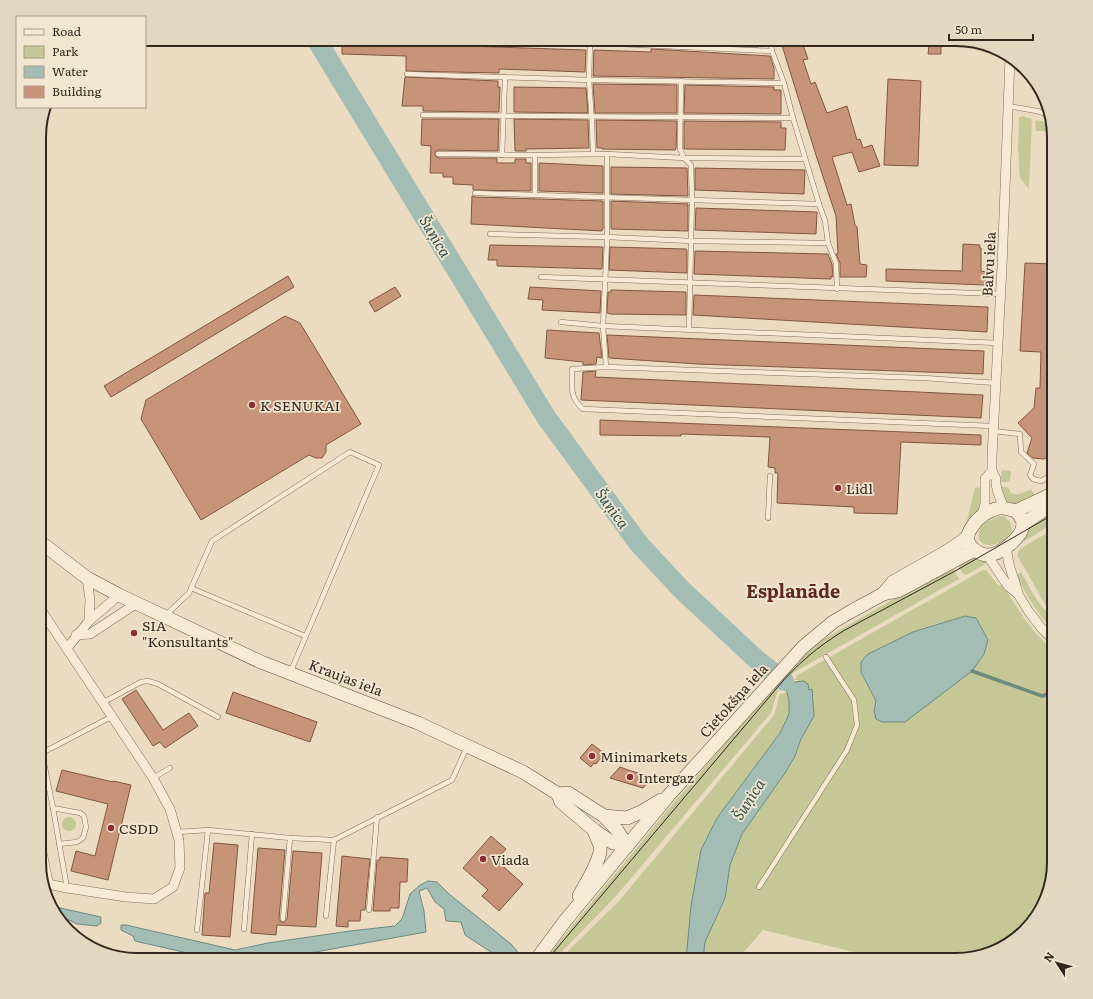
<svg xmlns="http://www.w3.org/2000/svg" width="1093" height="999" font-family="Literata,serif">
<rect width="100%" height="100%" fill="#ebdcc1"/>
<g fill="#c5c896" fill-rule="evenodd">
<path d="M1023,116L1032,119L1029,189L1020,178L1018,149L1019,117Z"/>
<path d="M1037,120L1052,124L1054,131H1036L1035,122Z"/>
<path d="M1002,470L1011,471L1010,480L1008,482H1000Z"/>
<path d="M981,487C982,509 981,508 966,525L974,491L975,488Z"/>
<path d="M1001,487C1007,487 1009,487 1011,493C1019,497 1023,491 1031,490L1037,497C1028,501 1013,510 1005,500C1003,497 1002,491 1001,487Z"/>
<path d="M1045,513L1051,525L1017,546L1026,530Z"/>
<path d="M1000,516H1004L1010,522L1013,533C1006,544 975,554 979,531L985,522Z"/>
<path d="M1054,529V613L1046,606L1017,555L1020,549Z"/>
<path d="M977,555L987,563L966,575L963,574L957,564Z"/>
<path d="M951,566L959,579L793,673L778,690L771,713L616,896L555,959L551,952L671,806L789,670L808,651L824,639Z"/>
<path d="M983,570H986L999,586L1002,584C1017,607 1031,633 1054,650V862L1046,900L1025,932L994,952L957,960H887L763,930L737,960H703L705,942L725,898L730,865L742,834L785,773L795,756L801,739L814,716L809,690L804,681H798V680H794L797,677L796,676ZM965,616L874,711L876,701L868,654L913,632Z"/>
<path d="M1021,572C1031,589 1038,607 1054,618V632C1038,614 1027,596 1016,575Z"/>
<path d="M787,692L789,701V714L780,733L717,818L691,906L686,960H559L619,901L774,715L780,693L782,694Z"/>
<circle cx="69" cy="824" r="7"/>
</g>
<g fill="#a4bdb4" stroke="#6b8b81">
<path d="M965,616L976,618L988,640L984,654L972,671L905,722H882L876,719L874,711L876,701L861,672V662L868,654L913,632Z"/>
<path d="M766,660L794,682L804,681L808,684L809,690L812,689L814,716L801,739L795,756L785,773L742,834L730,865L725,898L705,942L703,960H686L691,906L701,850L717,818L780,733L789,714V701L787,692L760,668Z"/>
<path d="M428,881L437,882L449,894L511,944L517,951L519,957L517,960H503L465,935L461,922L446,921L444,909L435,902L427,888L419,891L424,911L426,932L271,960H218L135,941L133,936L121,930V925H126L235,950L268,943L350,931L395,926L402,919L410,894L420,885Z"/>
<path d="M51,906L101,917V923L97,926L77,924L67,919L64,922L61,921Z"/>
</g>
<path fill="#ebdcc1" d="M772,661L795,680L784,692L762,673Z"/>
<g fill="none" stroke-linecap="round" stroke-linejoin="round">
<path stroke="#6b8b81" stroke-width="3.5" d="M972,671L1042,696L1054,692"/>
<path stroke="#a4bdb4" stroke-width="20" d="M316,39L546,417L639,544L682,590L756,659L784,681"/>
</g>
<g fill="#c79479" stroke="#815641">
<path d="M651,39H759L758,47L651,42Z"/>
<path d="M780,39H801L808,59L803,60L811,84L815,82L827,113L847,106L857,140L860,139L863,148L872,145L880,166L859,172L852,152L832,157L847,205L851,204L855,225L857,227L860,264L867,265L866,277H840V263L836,254H838L836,216L815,152Z"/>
<path d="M342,42L586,50L585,72L499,69V73L406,71V56L342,54Z"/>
<path d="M929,45L941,46V54H928Z"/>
<path d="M651,49L770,56L774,68V79L593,76L594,50L651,52Z"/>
<path d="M405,77L498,81V87H500L499,112L423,111V106H402Z"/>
<path d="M888,79L921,81L918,166L884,165Z"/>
<path d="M593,84L677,85V113H595Z"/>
<path d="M685,85L774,87V90H781V114L684,113Z"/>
<path d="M514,87L586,88L588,113L514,112Z"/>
<path d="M422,119H499L498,151L438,150L435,152V155L438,158H497V163H515V159H526V163H531V191L473,190V185L453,184V177H443V173H430L431,146L421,145Z"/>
<path d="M514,119L588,120L589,148L526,149V151H515Z"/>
<path d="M596,120L677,121L676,149L675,150L602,149V148H597Z"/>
<path d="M684,121L781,122V128H786L785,150L684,149Z"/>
<path d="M539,163L603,166V193L539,191Z"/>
<path d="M611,167L687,168L688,196L611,194Z"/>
<path d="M695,168L805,170L804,194L695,190Z"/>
<path d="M472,196L475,197L603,201V229H602V231L471,224Z"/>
<path d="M611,201L688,204V231L611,229Z"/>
<path d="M696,208L817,212L816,234L695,230Z"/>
<path d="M963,244L980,245L979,247L981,248V271L986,272L985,285L886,281V269L962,271Z"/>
<path d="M490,245L603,247L602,269L497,266V260H488Z"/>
<path d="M610,247L686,249L687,251V273L609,270Z"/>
<path d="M695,251L828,254L832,264L833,277L831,276V279L694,274Z"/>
<path d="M1025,263L1054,264V457L1043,459L1033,458L1027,453L1032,438L1018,423L1034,408L1036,388H1040L1041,352L1020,351Z"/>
<path d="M288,276L294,287L111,397L104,386Z"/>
<path d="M395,287L401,296L375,312L369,302Z"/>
<path d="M530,287L601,291L600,313L542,310L543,300L528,299Z"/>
<path d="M611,290L686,292V315L610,314L607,313L608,292H611Z"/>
<path d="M694,295L988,307L987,332L693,315Z"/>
<path d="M285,316L300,323L361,424L326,445V452L322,458H316L309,455L201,520L141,419L146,400Z"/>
<path d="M547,330L599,333L602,358L597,357L596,364L583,365V362L545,358Z"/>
<path d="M607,335L984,351L983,374L697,364L609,358Z"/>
<path d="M596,371L595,377L983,395L981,418L581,400L583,372Z"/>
<path d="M600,420L981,435V445L901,442L897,514L854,513V507L777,503L778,473H775V468L768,467L770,437L681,434V436L600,435Z"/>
<path d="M136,690L163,730L189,713L198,726L165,748L160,742L153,746L122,699Z"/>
<path d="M233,692L317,722L310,742L226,713Z"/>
<path d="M592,744L605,754L596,764L594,763L591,767L580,758Z"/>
<path d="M620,767L628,770L652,777L643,788L610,778Z"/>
<path d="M62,770L113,782V781L131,785L108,880L71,871L76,851L95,856L108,804L56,791Z"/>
<path d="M491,836L506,849L496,860L523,884L499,911L482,896L488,890L463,868Z"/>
<path d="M214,843L238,845L230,937L202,935L205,893H209Z"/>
<path d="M258,848L285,850L279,919L281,922L283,923L287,919L293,851L322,853L316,927L277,925L276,935L251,933Z"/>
<path d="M342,856L370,859L365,910H361L360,921H348V927L336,926Z"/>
<path d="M380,857L408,859L407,882H400L399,908H390V911H373L377,860H380Z"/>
</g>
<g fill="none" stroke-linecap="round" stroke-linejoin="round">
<defs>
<g id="lane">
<path d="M513,39L772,51"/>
<path d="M770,39L772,51L784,83L793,118L819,204L825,221L828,243L836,263L837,289"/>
<path d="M590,42L589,80L592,122L593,154"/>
<path d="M407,74L589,80L784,83"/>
<path d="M681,81L680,149L684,158L691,165L692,199L689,329"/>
<path d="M1008,106L1037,111L1050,115"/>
<path d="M423,115L793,118"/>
<path d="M438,154L535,155L607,154L684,158L805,159"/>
<path d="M502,155L505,77"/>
<path d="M535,155V195L819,204"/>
<path d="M475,193L535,195"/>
<path d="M490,234L607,237L691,241L828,243"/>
<path d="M541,277L1001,294"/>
<path d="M561,322L603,326L998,343"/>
<path d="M606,367L603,326L607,241V154"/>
<path d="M993,426L583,409C569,397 572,386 572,369L606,367L924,378L996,383"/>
<path d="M993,431L1020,434L1021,452L1034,464L1030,475L1033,479L1041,481L1054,474"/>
<path d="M768,518L770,476"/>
<path d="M191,588L305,636"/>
<path d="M166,615L189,593L212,541L350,452L379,465L290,673"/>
<path d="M102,703L141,682L148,681L158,684L218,717"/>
<path d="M153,778L170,768"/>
<path d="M53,808L80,813L84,816L86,827L83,838L77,842L59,844"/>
<path d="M39,826L51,885"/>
<path d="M177,832L208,830L290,838L334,840L452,780L467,747"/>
<path d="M759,887L847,750L857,725L854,700L826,657"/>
<path d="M67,888L53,808L42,753L111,717"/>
<path d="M369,910L377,817"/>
<path d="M326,916L334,840"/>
<path d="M283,919L290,838"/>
<path d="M244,929L252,834"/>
<path d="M197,930L208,830"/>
</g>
<g id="street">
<path d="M1004,508L998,493L996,484V479L992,471V456L1002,267L1010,58"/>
<path d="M982,515L985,504V479L992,471"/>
<path d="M1007,547C1006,564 1015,578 1018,594"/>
<path d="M987,555L1008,586L1018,594L1029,612L1043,630L1054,640"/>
<path d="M87,578L90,600L89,621"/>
<path d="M39,607L153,778L170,809L179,840L180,868L173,887L154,899L126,897L67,888L43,883"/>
<path d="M76,635L90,634L137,603"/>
<path d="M67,648L89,621L119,595"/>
</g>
<g id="secondary">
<path d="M999,508H1004L1016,511C1019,515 1023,519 1023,524C1023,537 1000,555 988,555C979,555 966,546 968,536C968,533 970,530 972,527C978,517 987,511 999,508Z"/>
<path d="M1016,511L1054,493"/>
<path d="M1023,524L1054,503"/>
<path d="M39,541L87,578L119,595L261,662L418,723L523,772L558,794L568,793L604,816L617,830L627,846"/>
<path d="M883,594L893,582L946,552L961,542L968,536"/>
<path d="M558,794L561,802L594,830L613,843L627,846"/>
<path d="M604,816L627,818L641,812L661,800"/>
<path d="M579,896C585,884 603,858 600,845C598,840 595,835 594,830"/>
<path d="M536,960L565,921L669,795L803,647L833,622L850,612L883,594L898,591L974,550"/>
</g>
</defs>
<use href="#lane" stroke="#836d5a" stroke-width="5.5"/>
<use href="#street" stroke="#836d5a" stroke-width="10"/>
<use href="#secondary" stroke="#654e3d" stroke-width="14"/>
<use href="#lane" stroke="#f6ead4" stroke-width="4.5"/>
<use href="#street" stroke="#f6ead4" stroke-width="9"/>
<use href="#secondary" stroke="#f6ead4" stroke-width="13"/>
<path stroke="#34271d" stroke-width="1" d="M547,960L776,689C797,664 817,647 845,630L957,570L1054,514"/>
</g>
<g fill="#8e2e35" stroke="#f3e6d0" stroke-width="1.5">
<circle cx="252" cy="405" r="4"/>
<circle cx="838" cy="488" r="4"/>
<circle cx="134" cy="633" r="4"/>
<circle cx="592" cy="756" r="4"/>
<circle cx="630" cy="777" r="4"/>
<circle cx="111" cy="828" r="4"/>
<circle cx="483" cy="859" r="4"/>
</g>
<g text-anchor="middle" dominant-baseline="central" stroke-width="3.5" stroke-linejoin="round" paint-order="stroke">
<g font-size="14" fill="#34271d" stroke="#f3e6d0">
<text transform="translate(988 264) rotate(-87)">Balvu iela</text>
<text transform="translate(346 677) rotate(21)">Kraujas iela</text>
<text transform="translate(733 700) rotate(-48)">Cietokšņa iela</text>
</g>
<g font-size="14" fill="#34271d" stroke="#f3e6d0" text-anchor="start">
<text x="260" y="405">K SENUKAI</text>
<text x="846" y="488">Lidl</text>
<text x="142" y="625">SIA<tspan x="142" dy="16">"Konsultants"</tspan></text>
<text x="600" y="756">Minimarkets</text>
<text x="638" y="777">Intergaz</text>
<text x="119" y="828">CSDD</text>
<text x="491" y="859">Viada</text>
</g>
<g font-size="15" font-style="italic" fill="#2d534e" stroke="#f3e6d0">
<text transform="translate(436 236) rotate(59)">Šuņica</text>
<text transform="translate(613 508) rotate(54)">Šuņica</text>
<text transform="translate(748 799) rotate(-57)">Šuņica</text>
</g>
<g font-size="18" font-weight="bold" fill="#5e281f" stroke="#f3e6d0">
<text x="793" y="590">Esplanāde</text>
</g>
</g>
<path d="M0 0H1093V999H0ZM137 46H956A91 91 0 0 1 1047 137V862A91 91 0 0 1 956 953H137A91 91 0 0 1 46 862V137A91 91 0 0 1 137 46Z" fill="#e4d7c2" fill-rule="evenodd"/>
<path fill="none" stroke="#34271d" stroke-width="2" d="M137 46H956A91 91 0 0 1 1047 137V862A91 91 0 0 1 956 953H137A91 91 0 0 1 46 862V137A91 91 0 0 1 137 46Z"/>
<rect x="16" y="16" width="130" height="92" fill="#f3e6d0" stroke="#a79a88"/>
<rect x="24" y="29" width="20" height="6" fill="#f6ead4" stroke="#a79a88"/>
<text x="52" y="36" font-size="12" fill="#34271d">Road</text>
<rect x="24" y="46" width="20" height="12" fill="#c5c896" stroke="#a79a88"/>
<text x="52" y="56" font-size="12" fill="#34271d">Park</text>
<rect x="24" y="66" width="20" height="12" fill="#a4bdb4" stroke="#a79a88"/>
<text x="52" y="76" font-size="12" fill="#34271d">Water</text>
<rect x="24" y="86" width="20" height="12" fill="#c79479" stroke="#a79a88"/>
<text x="52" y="96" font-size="12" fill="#34271d">Building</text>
<g transform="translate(1057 963) rotate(306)" stroke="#f3e6d0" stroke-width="3" paint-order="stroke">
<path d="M0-3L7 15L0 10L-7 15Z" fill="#34271d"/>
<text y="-6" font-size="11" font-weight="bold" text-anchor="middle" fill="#34271d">N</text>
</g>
<path d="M949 34v6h84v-6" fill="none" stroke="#34271d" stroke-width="2"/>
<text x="955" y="34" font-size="12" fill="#34271d" stroke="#f3e6d0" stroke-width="3" paint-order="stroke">50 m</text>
</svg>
